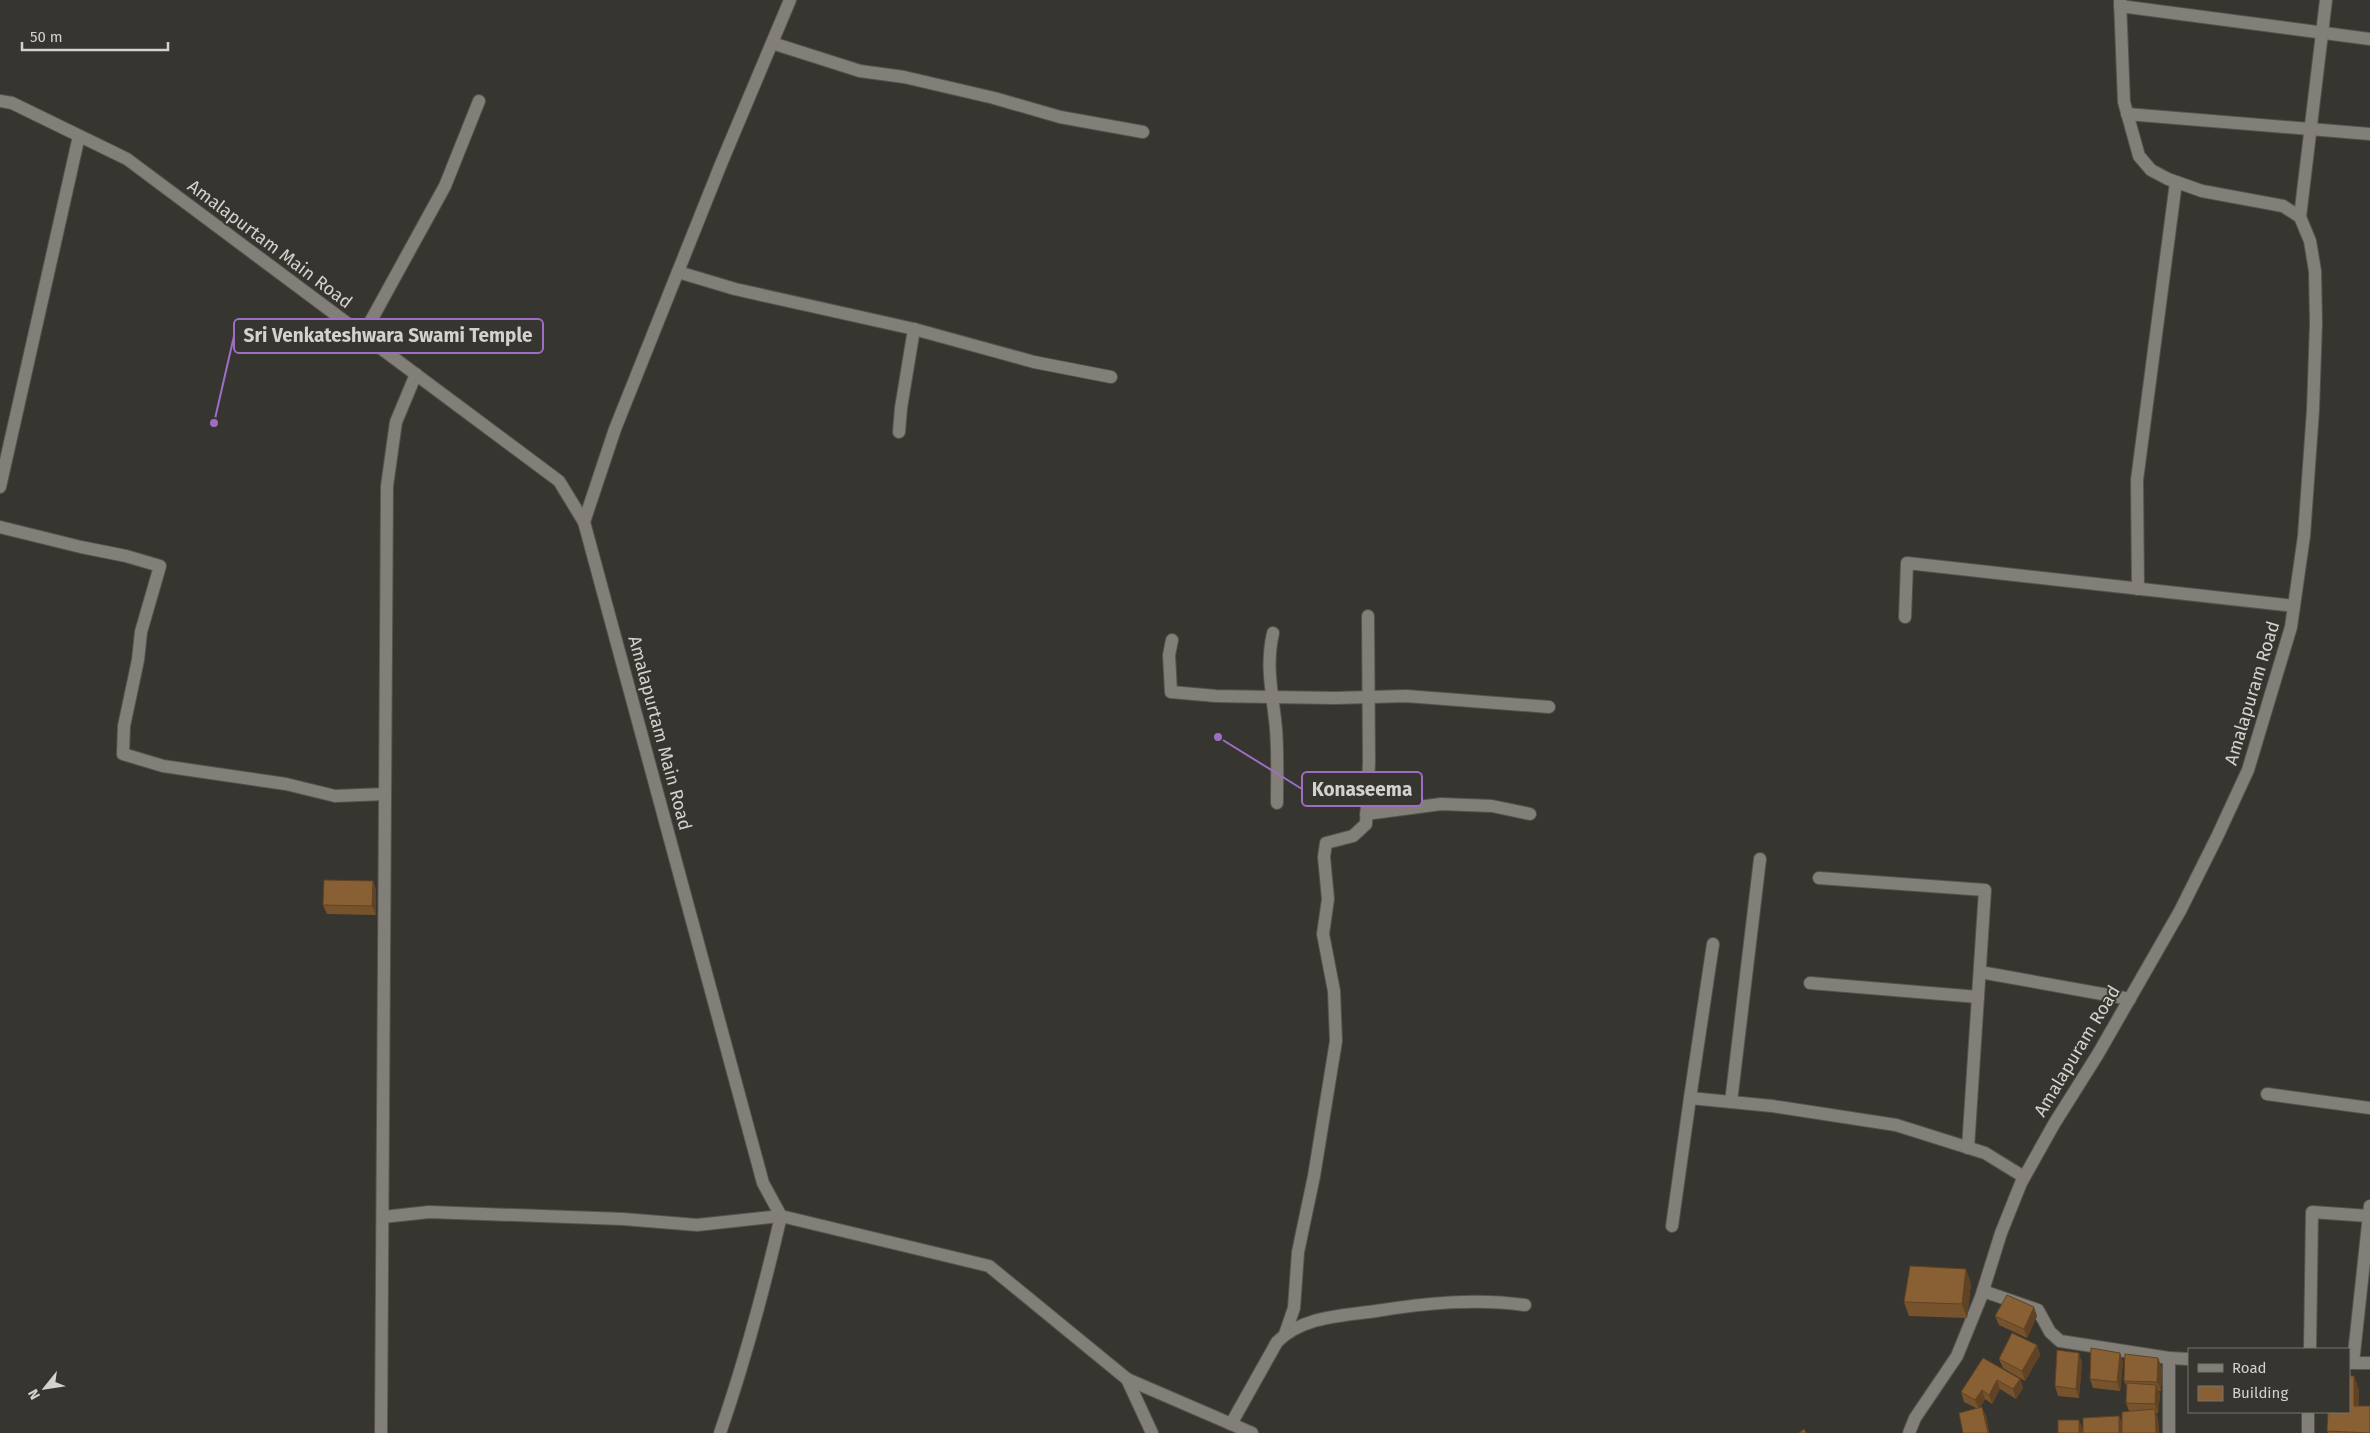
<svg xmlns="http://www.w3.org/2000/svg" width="2370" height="1433" font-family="'Fira Sans',sans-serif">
<rect width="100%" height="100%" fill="#37352f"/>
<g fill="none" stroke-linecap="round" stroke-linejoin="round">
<defs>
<g id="street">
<path d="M2120,6L2370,39"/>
<path d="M772,43L860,71L904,77L994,98L1060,117L1143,132"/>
<path d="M2127,114L2370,134"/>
<path d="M2300,217L2326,0"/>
<path d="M678,272L735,289L914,329L1034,362L1111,377"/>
<path d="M363,335L445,186L479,101"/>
<path d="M899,432L901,408L914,329"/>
<path d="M0,487L79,136"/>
<path d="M584,522L615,429L721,164L790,0"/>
<path d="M0,527L81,547L126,556L160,566L141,632L138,660L124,726L123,754L163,766L286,784L335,796L385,794"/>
<path d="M2138,589L2137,480L2176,182"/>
<path d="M1905,617L1907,563L2294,606"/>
<path d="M1273,633C1265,668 1273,695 1276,729C1278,754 1277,778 1277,803"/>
<path d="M1172,640L1169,655L1171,692L1216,696L1335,698L1406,696L1549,707"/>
<path d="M1366,814L1441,804L1492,806L1530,814"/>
<path d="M1819,878L1985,890L1968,1148"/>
<path d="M1713,944L1690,1098L1772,1106L1896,1125L1985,1153L2024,1177"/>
<path d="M1980,972L2130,999"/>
<path d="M1810,983L1978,997"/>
<path d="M2267,1094L2370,1108"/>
<path d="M1731,1102L1760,859"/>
<path d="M383,1217L429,1212L623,1219L697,1225L781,1216C764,1289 745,1361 720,1433"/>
<path d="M1672,1226L1690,1098"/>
<path d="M1983,1291L2038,1310L2050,1332L2060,1341L2169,1358V1433"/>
<path d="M1285,1334L1294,1308L1298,1252L1314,1176L1336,1041L1334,991L1323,934L1328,899L1324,857L1326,843L1353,836L1366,824L1369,762L1368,616"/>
<path d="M2310,1349L2312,1212L2369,1216"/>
<path d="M2169,1358L2189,1359"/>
<path d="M2349,1363H2370"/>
<path d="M2353,1363L2370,1206"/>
<path d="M1231,1424L1277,1342C1303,1316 1342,1316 1376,1311C1426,1303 1475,1298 1525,1305"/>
<path d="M381,1433L387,486L396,422L416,374"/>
<path d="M2308,1433V1412"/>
</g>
<g id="secondary">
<path d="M0,101L12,103L127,159L559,481L584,522L763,1183L781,1216L989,1266L1127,1379L1152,1433"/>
<path d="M1127,1379L1252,1433"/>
<path d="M1909,1433L1915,1418L1957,1356L1981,1297L2001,1233L2021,1183L2054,1124L2098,1054L2180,911L2217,837L2248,770L2291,627L2304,536L2313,410L2316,323L2315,271L2310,241L2300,217L2283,206L2202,191L2168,179L2151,170L2139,156L2124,102L2120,0"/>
</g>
</defs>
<use href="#street" stroke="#55534e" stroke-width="14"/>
<use href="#secondary" stroke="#55534e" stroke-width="14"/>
<use href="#street" stroke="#817f78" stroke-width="12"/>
<use href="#secondary" stroke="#817f78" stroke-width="12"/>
</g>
<g fill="#76532d">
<path d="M373,881L376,890V915L327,914L323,905Z"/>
<path d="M1971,1283L1967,1318L1909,1316L1904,1302Z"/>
<path d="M1995,1316H2037L2027,1338L1999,1325Z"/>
<path d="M2037,1345L2040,1355L2025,1381L2003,1368L1999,1359Z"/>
<path d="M2120,1353L2123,1362L2120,1391L2093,1388L2090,1379Z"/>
<path d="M1983,1358L2020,1379L2023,1388L2016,1399L2000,1389L1992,1404L1985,1399L1980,1407L1986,1416L1989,1433H1963L1976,1408L1964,1402L1961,1392Z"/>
<path d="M2158,1358L2162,1368L2161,1391H2158L2160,1394L2158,1413H2156L2158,1419L2159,1433H2083L2119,1416L2122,1423L2129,1411L2126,1403L2127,1387L2124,1381Z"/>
<path d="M2082,1362L2079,1398L2058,1396L2055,1386Z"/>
<path d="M2354,1376L2359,1390V1406L2370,1433H2328L2327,1431Z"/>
</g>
<g fill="#604324">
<path d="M373,881L376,890V915L372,906Z"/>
<path d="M1966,1269L1971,1283L1967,1318L1962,1304Z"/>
<path d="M2034,1307L2037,1316L2027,1338L2024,1329Z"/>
<path d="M2037,1345L2040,1355L2025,1381L2022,1371Z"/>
<path d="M2079,1353L2082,1362L2079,1398L2076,1389Z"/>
<path d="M2120,1353L2123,1362L2120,1391L2117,1382Z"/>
<path d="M2158,1358L2162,1368L2161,1391L2157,1382Z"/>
<path d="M2354,1376L2359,1390V1419L2354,1406Z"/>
<path d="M2020,1379L2023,1388L2016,1399L2013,1389Z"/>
<path d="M1997,1380L2000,1389L1992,1404L1989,1395Z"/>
<path d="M2156,1385L2160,1394L2158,1413L2155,1404Z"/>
<path d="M1982,1390L1985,1399L1979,1409L1975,1400Z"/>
<path d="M1982,1407L1986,1416L1989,1433H1988Z"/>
<path d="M2155,1409L2158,1419L2159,1433H2156Z"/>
<path d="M2119,1416L2123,1426V1433H2119Z"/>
<path d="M2079,1420L2083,1429V1433H2079Z"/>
</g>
<g fill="#896034" stroke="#604324">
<path d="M324,880L373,881L372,906L323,905Z"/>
<path d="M1910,1266L1966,1269L1962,1304L1904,1302Z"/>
<path d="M2007,1295L2034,1307L2024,1329L1995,1316Z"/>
<path d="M2012,1333L2037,1345L2022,1371L1999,1359Z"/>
<path d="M2091,1348L2120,1353L2117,1382L2090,1379Z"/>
<path d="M2057,1350L2079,1353L2076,1389L2055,1386Z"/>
<path d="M2125,1354L2158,1358L2157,1382L2124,1381Z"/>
<path d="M1983,1358L2020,1379L2013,1389L1997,1380L1989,1395L1982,1390L1975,1400L1961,1392Z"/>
<path d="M2349,1376H2354V1406H2370V1433L2327,1431L2328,1412H2349Z"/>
<path d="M2127,1383L2156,1385L2155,1404L2126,1403Z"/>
<path d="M1982,1407L1988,1433H1963L1959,1413Z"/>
<path d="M2155,1409L2156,1433H2122V1412Z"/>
<path d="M2119,1416V1433H2083V1418Z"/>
<rect x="2058" y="1420" width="21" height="13"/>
<path d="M1804,1429L1806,1433H1799Z"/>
</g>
<g text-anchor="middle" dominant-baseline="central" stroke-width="4" stroke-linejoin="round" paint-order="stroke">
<g font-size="18" fill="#d3d2ce" stroke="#37352f">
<text transform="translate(270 244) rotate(37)">Amalapurtam Main Road</text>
<text transform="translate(2252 693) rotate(-73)">Amalapuram Road</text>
<text transform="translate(660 733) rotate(75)">Amalapurtam Main Road</text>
<text transform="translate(2077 1051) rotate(-59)">Amalapuram Road</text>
</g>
</g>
<path fill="none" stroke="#9e6ec5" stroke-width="2" d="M214 423L234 336M1218 737L1302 789"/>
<g fill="#9e6ec5" stroke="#37352f" stroke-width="2">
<circle cx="214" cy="423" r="5"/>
<circle cx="1218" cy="737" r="5"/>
</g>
<g fill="#37352f" stroke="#9e6ec5" stroke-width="2">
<rect x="234" y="319" width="309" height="34" rx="5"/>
<rect x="1302" y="772" width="120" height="34" rx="5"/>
</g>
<g font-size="19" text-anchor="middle" font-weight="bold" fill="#d3d2ce">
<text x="388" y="342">Sri Venkateshwara Swami Temple</text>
<text x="1362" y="796">Konaseema</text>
</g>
<rect x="2188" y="1348" width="162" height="65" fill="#37352f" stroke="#75746f"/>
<rect x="2198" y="1364" width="25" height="8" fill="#817f78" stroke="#75746f"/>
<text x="2232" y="1373" font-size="15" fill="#d3d2ce">Road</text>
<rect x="2198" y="1386" width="25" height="15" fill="#896034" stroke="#75746f"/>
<text x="2232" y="1398" font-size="15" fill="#d3d2ce">Building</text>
<g transform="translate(45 1388) rotate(240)" stroke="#37352f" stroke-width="4" paint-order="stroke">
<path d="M0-4L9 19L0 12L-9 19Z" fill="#d3d2ce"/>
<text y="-8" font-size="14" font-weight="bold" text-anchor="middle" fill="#d3d2ce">N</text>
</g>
<path d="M22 42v8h146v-8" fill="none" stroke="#d3d2ce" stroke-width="2.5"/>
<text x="30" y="42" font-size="15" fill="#d3d2ce" stroke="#37352f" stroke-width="4" paint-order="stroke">50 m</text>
</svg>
